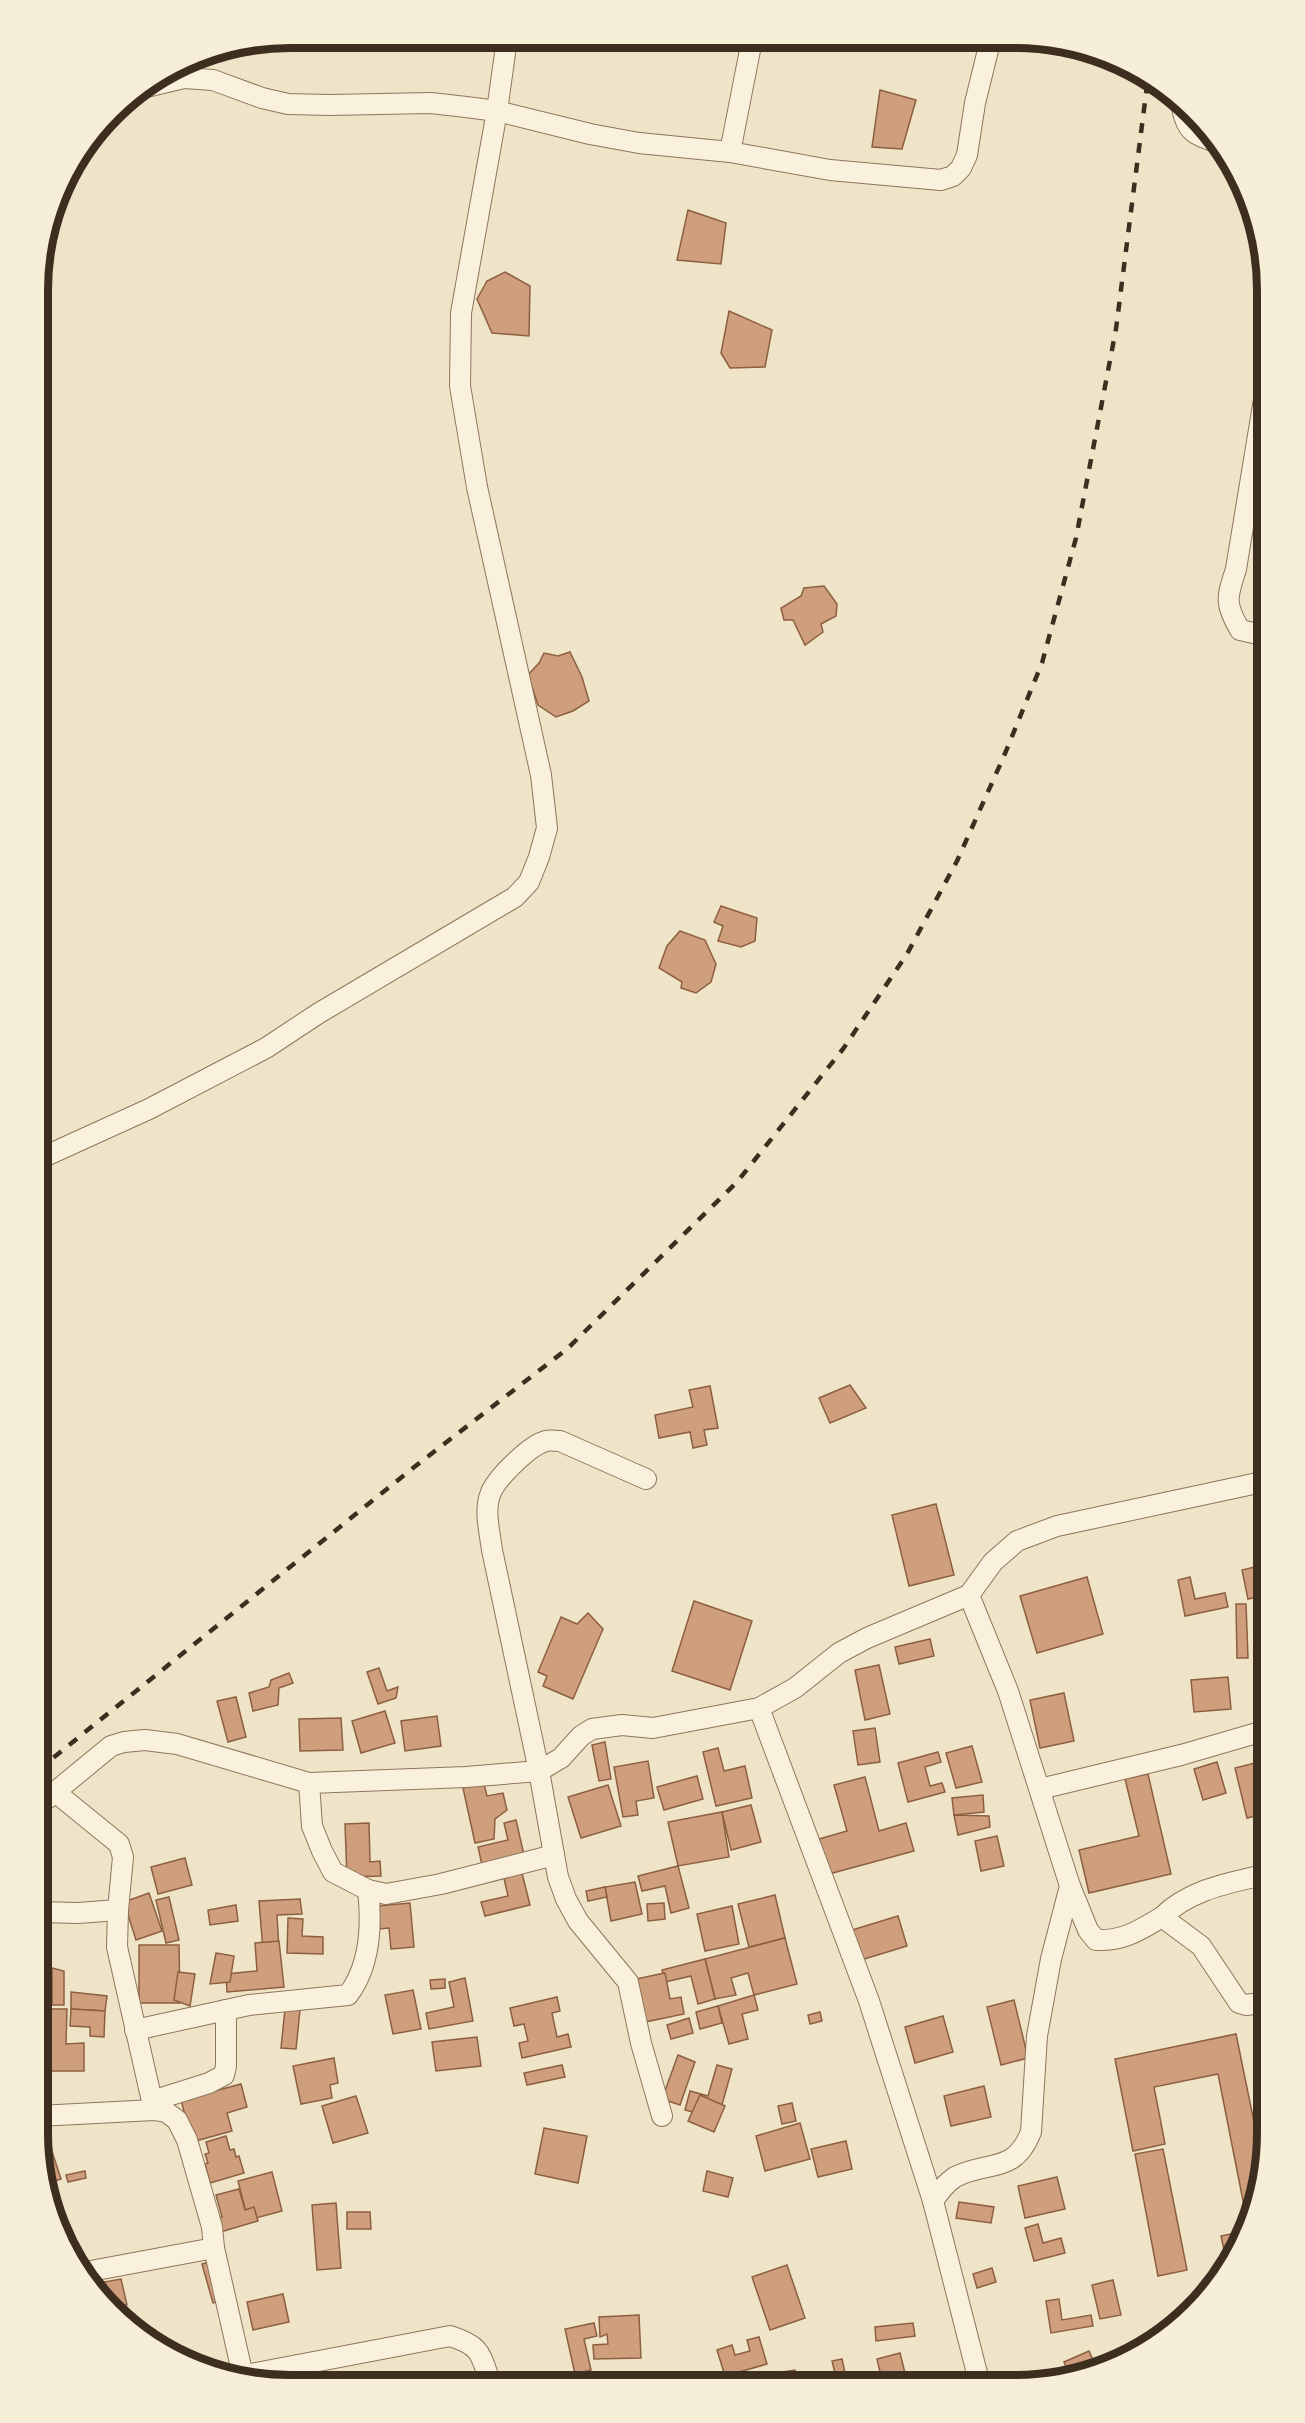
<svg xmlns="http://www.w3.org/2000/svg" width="1305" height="2423" font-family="Lora,serif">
<rect width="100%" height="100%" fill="#f0e4c8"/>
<g fill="#cf9f7d" stroke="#8d5f41" stroke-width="1.5">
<path d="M880,90L916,100L902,149L872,147Z"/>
<path d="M688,210L726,223L721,264L677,260Z"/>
<path d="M505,272L530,286L529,336L492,333L477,299L487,281Z"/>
<path d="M729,311L772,330L765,367L730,368L721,353Z"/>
<path d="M824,586L837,604L836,616L821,624L823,632L805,645L793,620H784L781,608L801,596L804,588Z"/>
<path d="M570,652L582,677L589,701L573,711L556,717L538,705L528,675L539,663L544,653L558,656Z"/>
<path d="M721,906L757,918L755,941L741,947L718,941L723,926L714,922Z"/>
<path d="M680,931L705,940L716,964L711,982L696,993L681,988L682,982L659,968L667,946Z"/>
<path d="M850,1385L866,1408L830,1423L819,1398Z"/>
<path d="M710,1386L718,1428L704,1430L707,1445L693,1448L690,1432L659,1438L655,1415L693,1407L689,1390Z"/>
<path d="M936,1504L954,1575L909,1586L892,1515Z"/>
<path d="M1267,1564V1595L1248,1599L1242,1570Z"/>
<path d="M1087,1577L1103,1634L1037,1653L1020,1596Z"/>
<path d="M1190,1577L1195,1599L1225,1593L1228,1607L1185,1616L1178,1580Z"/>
<path d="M694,1601L752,1621L730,1690L672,1671Z"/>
<path d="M1267,1602V1616L1257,1618L1254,1605Z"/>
<path d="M1236,1604H1246L1248,1658H1237Z"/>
<path d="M588,1613L603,1629L573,1699L543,1686L547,1676L538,1672L561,1617L577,1624Z"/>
<path d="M930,1639L934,1656L899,1664L895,1647Z"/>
<path d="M879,1665L890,1714L865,1720L855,1670Z"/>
<path d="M379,1668L387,1691L398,1687L396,1698L378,1704L367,1672Z"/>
<path d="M289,1673L293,1683L279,1688L278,1705L253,1711L249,1693L269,1687L271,1680Z"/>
<path d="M1228,1677L1231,1709L1194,1712L1191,1680Z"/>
<path d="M1064,1693L1074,1741L1040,1748L1030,1700Z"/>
<path d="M236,1697L246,1737L228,1742L217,1701Z"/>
<path d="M385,1711L395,1743L361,1753L352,1721Z"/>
<path d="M437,1716L441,1746L405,1751L401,1721Z"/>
<path d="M341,1718L343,1750L300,1751L299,1719Z"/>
<path d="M875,1728L880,1762L858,1765L853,1731Z"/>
<path d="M605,1742L611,1779L599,1781L592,1745Z"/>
<path d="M972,1746L982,1782L956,1788L946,1753Z"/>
<path d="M718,1748L724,1771L745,1766L752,1798L716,1806L703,1752Z"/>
<path d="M938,1752L941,1762L925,1767L930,1786L942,1783L945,1792L908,1802L898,1763Z"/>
<path d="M1267,1760V1813L1247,1818L1235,1768Z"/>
<path d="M648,1761L654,1798L636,1801L638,1815L623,1817L614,1767Z"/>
<path d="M1217,1762L1226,1793L1203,1800L1194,1769Z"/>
<path d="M1148,1774L1171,1874L1089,1893L1079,1850L1139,1836L1125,1779Z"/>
<path d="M697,1776L703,1799L664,1810L657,1787Z"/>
<path d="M865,1777L879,1831L906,1823L914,1851L829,1874L819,1839L847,1831L834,1785Z"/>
<path d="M484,1784L487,1796L503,1793L507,1810L495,1819L494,1839L475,1843L463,1788Z"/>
<path d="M608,1785L621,1826L581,1838L568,1797Z"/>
<path d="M983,1795L984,1812L954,1815L952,1798Z"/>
<path d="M751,1805L761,1842L731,1850L722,1812Z"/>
<path d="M722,1812L729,1857L678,1866L668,1822Z"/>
<path d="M954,1815L989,1816L990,1827L958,1835Z"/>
<path d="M516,1820L524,1855L482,1865L478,1847L508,1840L504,1823Z"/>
<path d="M369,1823L370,1862L380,1861L381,1876L347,1877L345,1824Z"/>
<path d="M997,1836L1004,1866L981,1871L975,1841Z"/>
<path d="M185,1858L192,1885L158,1894L151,1867Z"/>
<path d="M678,1866L689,1908L671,1913L665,1886L642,1891L638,1876Z"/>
<path d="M521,1869L530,1905L485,1916L481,1902L508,1896L503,1874Z"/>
<path d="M635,1882L642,1914L611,1921L605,1887Z"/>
<path d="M605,1887L607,1897L588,1901L586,1891Z"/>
<path d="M149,1893L162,1931L136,1940L124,1902Z"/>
<path d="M775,1895L785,1938L749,1947L738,1904Z"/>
<path d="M169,1897L179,1940L166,1943L156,1900Z"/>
<path d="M300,1899L302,1914L277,1915L279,1950L263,1951L259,1901Z"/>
<path d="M410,1903L414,1947L391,1949L389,1928L379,1929L377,1906Z"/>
<path d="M664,1903L665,1919L648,1921L647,1904Z"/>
<path d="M236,1905L238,1921L210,1925L208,1910Z"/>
<path d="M732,1906L739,1944L705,1951L697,1914Z"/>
<path d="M898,1916L907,1946L861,1960L852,1930Z"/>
<path d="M288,1918L303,1919L302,1936L323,1937V1954L287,1953Z"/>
<path d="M785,1938L797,1984L754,1995L748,1973L731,1978L736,1995L715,1999L705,1959Z"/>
<path d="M279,1941L284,1987L227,1992L226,1974L257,1971L255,1943Z"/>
<path d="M139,1945H179L180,2003H139Z"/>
<path d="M216,1953L234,1956L230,1982L210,1984Z"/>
<path d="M705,1959L715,1999L698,2004L691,1976L665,1982L662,1970Z"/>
<path d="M52,1968L64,1971V2005H52Z"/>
<path d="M178,1972L195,1974L190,2006L174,2000Z"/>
<path d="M665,1973L670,1999L681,1997L684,2014L645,2022L636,1979Z"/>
<path d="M465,1978L473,2021L429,2029L426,2013L454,2007L449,1982Z"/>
<path d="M445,1979V1988L431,1989L430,1980Z"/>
<path d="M413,1990L421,2029L393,2034L385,1995Z"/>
<path d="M71,1992L107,1996L105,2011L71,2009Z"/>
<path d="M754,1995L758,2010L742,2014L748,2039L729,2044L718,2006Z"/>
<path d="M557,1997L560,2011L552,2013L557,2037L568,2034L571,2047L522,2058L519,2043L528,2041L524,2024L514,2026L510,2008Z"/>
<path d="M1014,2000L1028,2058L1001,2065L987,2007Z"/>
<path d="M718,2006L722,2023L700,2029L696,2012Z"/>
<path d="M51,2009H67L66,2044L84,2043V2071H50Z"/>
<path d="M71,2009L105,2011L104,2037L90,2036V2027L70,2026Z"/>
<path d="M285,2009L300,2010L296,2049L281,2048Z"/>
<path d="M820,2012L822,2021L810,2024L808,2015Z"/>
<path d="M943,2016L953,2052L915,2063L905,2027Z"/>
<path d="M689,2018L693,2033L671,2039L667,2025Z"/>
<path d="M1236,2034L1263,2166L1248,2226L1218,2074L1154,2087L1165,2144L1133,2151L1115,2059Z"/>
<path d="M477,2037L481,2066L436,2071L432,2042Z"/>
<path d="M678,2055L695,2062L680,2105L662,2099Z"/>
<path d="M334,2058L338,2083L330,2085L332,2098L301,2104L293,2066Z"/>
<path d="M562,2065L565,2077L527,2085L524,2073Z"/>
<path d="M717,2065L732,2069L718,2119L685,2110L690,2091L708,2096Z"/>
<path d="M241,2084L247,2107L227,2113L232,2131L192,2142L181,2100Z"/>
<path d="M984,2086L991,2117L951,2126L944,2096Z"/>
<path d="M700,2095L725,2106L714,2132L688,2121Z"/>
<path d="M356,2096L368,2133L333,2143L322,2106Z"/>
<path d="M792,2103L796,2121L782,2124L778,2106Z"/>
<path d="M800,2123L810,2159L765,2171L756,2136Z"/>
<path d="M544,2128L587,2136L578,2183L535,2174Z"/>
<path d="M226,2136L230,2150L234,2149L236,2157L239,2156L244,2173L210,2183L205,2164L208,2163L205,2154L209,2153L206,2142Z"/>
<path d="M48,2139L61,2179L46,2184L39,2142Z"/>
<path d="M846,2141L852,2169L818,2177L811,2149Z"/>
<path d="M1163,2149L1187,2270L1158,2276L1135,2154Z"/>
<path d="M85,2171L86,2178L68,2182L66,2175Z"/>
<path d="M707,2171L733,2178L728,2197L703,2191Z"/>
<path d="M272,2172L282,2211L248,2220L238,2181Z"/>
<path d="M1057,2177L1065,2209L1025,2218L1018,2186Z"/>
<path d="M239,2189L245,2210L254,2207L258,2221L217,2233L213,2219L222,2217L216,2195Z"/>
<path d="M959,2202L994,2207L991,2223L956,2218Z"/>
<path d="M336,2203L341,2268L317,2270L312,2205Z"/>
<path d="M347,2212H370L371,2229H347Z"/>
<path d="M1038,2224L1043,2243L1061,2238L1065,2253L1034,2261L1025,2228Z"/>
<path d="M1248,2230L1232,2258L1226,2259L1221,2236Z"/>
<path d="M212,2261L223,2301L213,2303L202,2264Z"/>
<path d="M787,2265L805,2318L770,2330L752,2277Z"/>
<path d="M992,2268L996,2282L977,2288L973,2274Z"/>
<path d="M121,2279L127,2305L111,2309L104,2282Z"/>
<path d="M1113,2280L1121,2315L1100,2319L1092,2285Z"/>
<path d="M283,2294L289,2322L253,2330L247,2302Z"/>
<path d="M1059,2299L1062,2320L1091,2315L1093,2326L1051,2333L1046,2301Z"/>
<path d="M639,2315L641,2358L594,2359L593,2345L608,2344L607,2334L600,2337L599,2317Z"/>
<path d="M594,2323L597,2336L584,2339L591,2370L575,2374L565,2329Z"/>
<path d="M913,2323L915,2336L876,2341L875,2327Z"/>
<path d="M759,2337L767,2364L725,2376L717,2350L732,2345L735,2355L750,2351L747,2340Z"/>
<path d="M1089,2351L1098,2371L1070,2376L1064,2362Z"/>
<path d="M900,2353L907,2381L883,2385L877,2359Z"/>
<path d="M842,2359L847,2382L873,2376L875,2385H838L832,2361Z"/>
<path d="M795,2370L797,2384L747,2385L746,2377Z"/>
</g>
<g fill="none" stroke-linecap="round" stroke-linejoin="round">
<defs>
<g id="minor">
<path d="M142,88L184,78L213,80L262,98L288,104L329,105L431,103L466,107L497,111L590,134L639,143L730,152L830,170L941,180L953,176L961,168L967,155L975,103L990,42"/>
<path d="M1184,103L1182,108C1187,134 1196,135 1219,143"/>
<path d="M730,152L752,40"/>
<path d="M1267,636L1240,630C1224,603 1227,597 1236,569L1267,381"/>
<path d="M39,1159L149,1109L266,1048L319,1013L515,897L529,882L539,857L547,828L541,775L477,487L460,386L461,313L497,111L507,39"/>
<path d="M646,1479L560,1441C556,1441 550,1440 546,1441C530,1445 495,1479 490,1495C484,1511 490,1534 492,1550L539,1771L558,1877L566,1899L578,1921L628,1982L641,2043L662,2116"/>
<path d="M759,1708L869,2001L933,2201L980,2385"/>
<path d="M309,1783L312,1826L322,1851L333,1872L368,1890L386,1894L441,1884L554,1855"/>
<path d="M1040,1789L1181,1755L1267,1730"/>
<path d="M38,1806L111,1746L124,1742L145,1740L177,1744L309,1783L466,1777L539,1771L561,1758L581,1736L592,1729L622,1725L653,1728L759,1708L795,1688L839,1653L867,1638L969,1595L993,1562L1017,1541L1057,1526L1267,1481"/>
<path d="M1070,1886L1088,1930L1096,1940C1124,1941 1138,1931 1162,1917L1201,1946L1239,2003L1246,2005L1267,2002"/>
<path d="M118,1910L117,1947L154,2110"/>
<path d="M38,1912L78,1913L118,1910L123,1857L119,1844L55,1792"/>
<path d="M1162,1917C1190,1889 1230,1883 1267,1874"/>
<path d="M135,2030L249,2005L348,1995C370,1966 372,1925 368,1890"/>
<path d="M152,2101L209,2083L224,2075L226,2066V2010"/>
<path d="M38,2116L154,2110L166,2112L177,2120L187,2140L212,2227L214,2248L243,2376"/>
<path d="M933,2201C939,2192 946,2183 955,2177C988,2160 1014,2175 1031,2132L1037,2036L1051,1959L1070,1886L1008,1691L969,1595"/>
<path d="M80,2273L214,2248"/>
<path d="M235,2377L450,2336C482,2346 480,2354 491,2384"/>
</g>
</defs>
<use href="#minor" stroke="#8d765c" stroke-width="22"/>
<use href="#minor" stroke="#faf1dc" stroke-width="20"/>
<path stroke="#3d2e20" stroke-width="4.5" stroke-dasharray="10 10" stroke-linecap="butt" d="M38,1770L413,1468L567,1349L737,1182L843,1049L907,954L957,861L1004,756L1042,663L1076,538L1116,329L1148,78"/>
</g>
<path d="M0 0H1305V2423H0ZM290 48H1015A242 242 0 0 1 1257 290V2133A242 242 0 0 1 1015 2375H290A242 242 0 0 1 48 2133V290A242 242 0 0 1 290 48Z" fill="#f7eed8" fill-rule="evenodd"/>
<path fill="none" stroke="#3d2e20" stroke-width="8" d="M290 48H1015A242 242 0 0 1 1257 290V2133A242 242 0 0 1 1015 2375H290A242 242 0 0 1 48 2133V290A242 242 0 0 1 290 48Z"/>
</svg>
